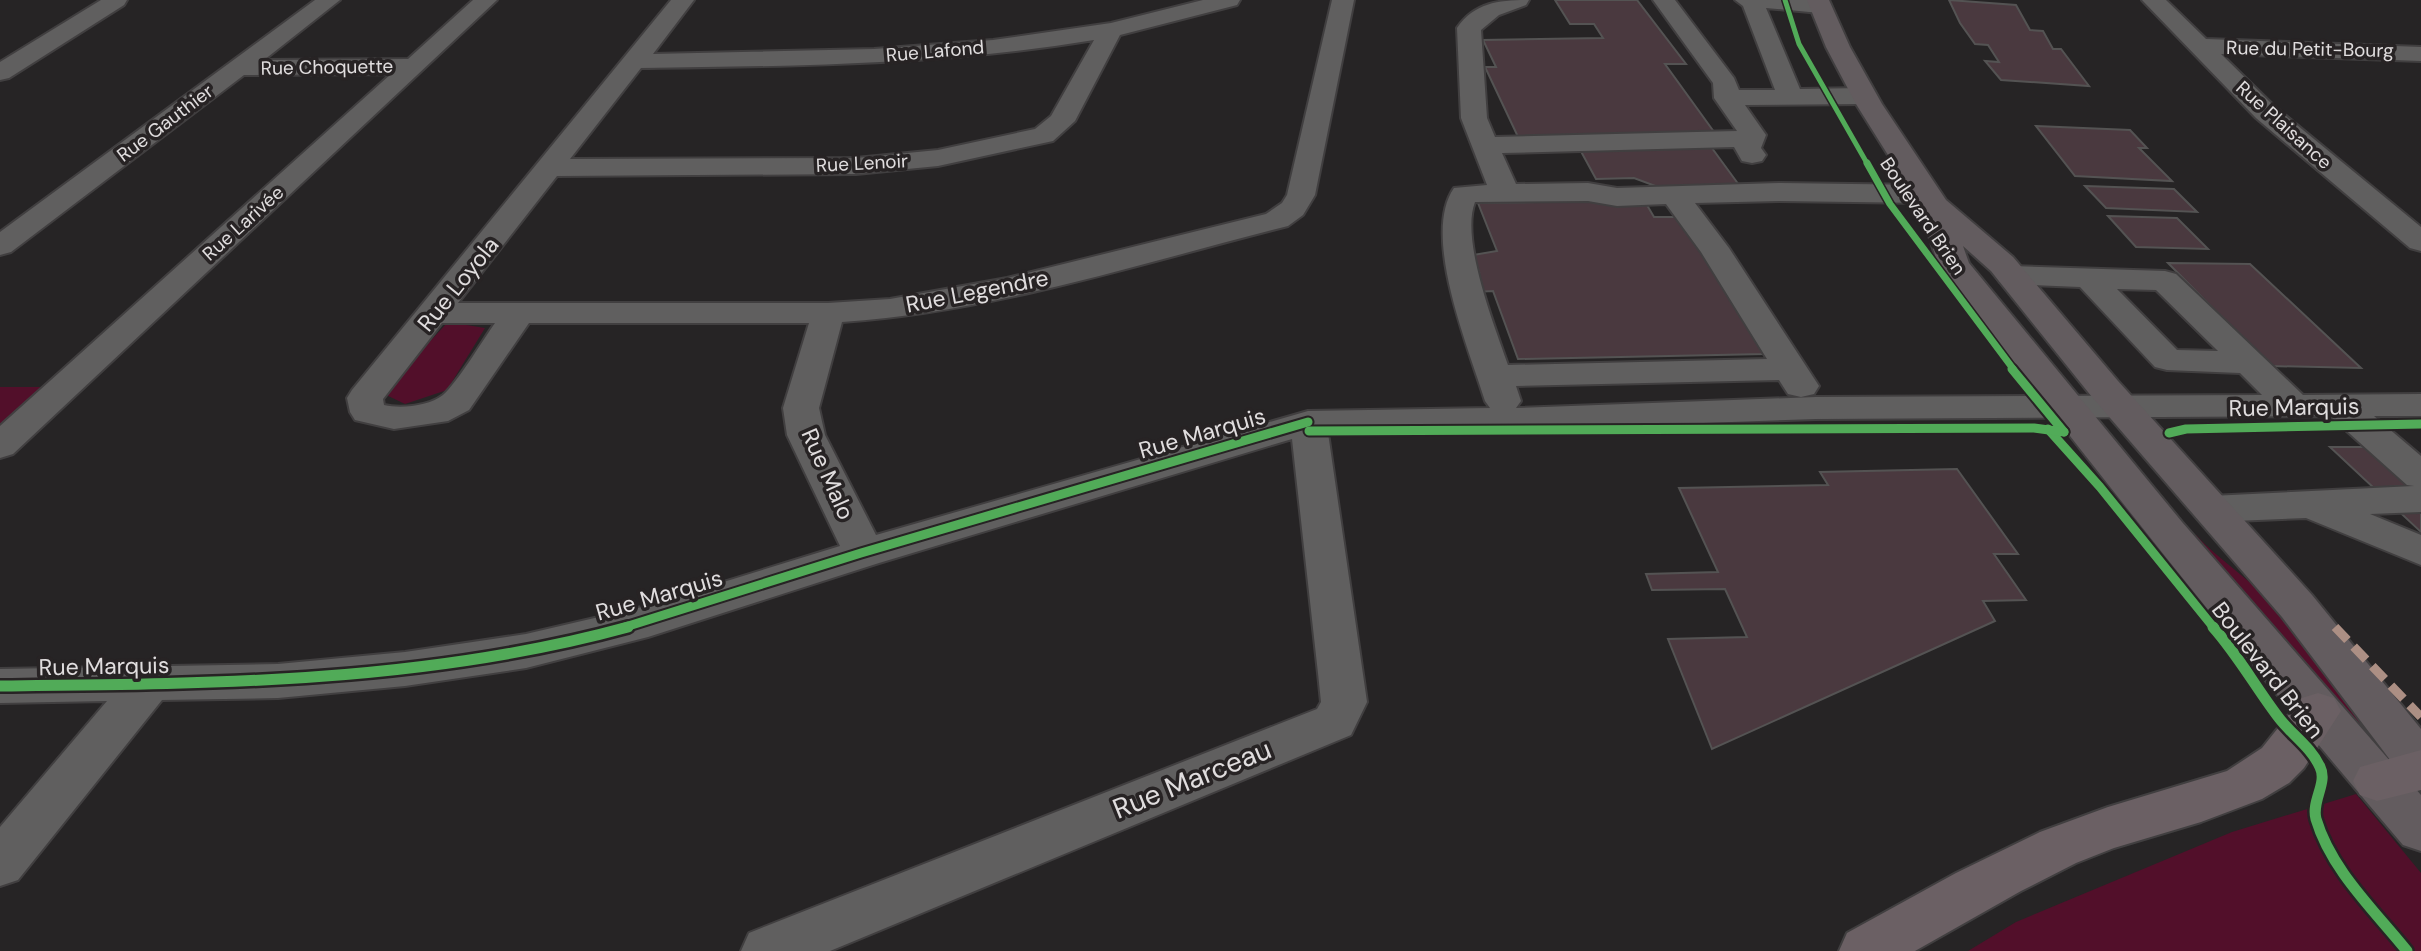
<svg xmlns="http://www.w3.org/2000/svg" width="2421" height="951" font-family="'DM Sans',sans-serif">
<rect width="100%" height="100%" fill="#262425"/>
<g fill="#520f2a">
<path d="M448,322L485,328L447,390L405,404L382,393Z"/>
<path d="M0,387H65L0,446Z"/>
<path d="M2190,535H2196C2218,559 2246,576 2268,600C2304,640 2335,685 2366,730H2358Z"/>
<path d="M2356,794L2421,873V951H1968L2016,922L2232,832Z"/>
</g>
<g fill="#4a393f" stroke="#545353" stroke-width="2">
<path d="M1555,0H1637L1686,64H1665L1717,136L1519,139L1485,67H1496L1483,40L1603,38L1594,24H1570Z"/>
<path d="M1949,0L2016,5L2030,30L2043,31L2053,49H2061L2089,86L2001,80L1985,61L1999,62L1988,45L1975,44L1960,23Z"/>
<path d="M2036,126L2130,130L2147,148H2139L2172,181L2075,176Z"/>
<path d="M1709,144L1739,185L1658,187L1634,178L1596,179L1578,146Z"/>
<path d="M2085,186L2174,189L2197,212L2106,208Z"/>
<path d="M1644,200L1654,217H1679L1764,354L1518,359L1493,291L1475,292L1468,272H1479L1473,255L1497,251L1478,203Z"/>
<path d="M2108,216L2177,218L2208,249L2136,247Z"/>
<path d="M2168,263L2250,264L2361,368L2270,366Z"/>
<path d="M2330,447H2367L2421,495V532Z"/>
<path d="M1957,469L2018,554H1994L2026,600L1983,601L1995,621L1712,749L1668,639L1747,637L1725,589L1652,590L1646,574L1718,572L1679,488L1828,485L1820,472Z"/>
</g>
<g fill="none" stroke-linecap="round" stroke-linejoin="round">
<defs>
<g id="minor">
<path d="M101,0H127L124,5L9,78L0,80V62Z"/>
<path d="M315,0H340L264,60L408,59L473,0H497L13,454L0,458V426L391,74L244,75L11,252L0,255V232Z"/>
<path d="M671,0H694L653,54L874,49L993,40L1111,23L1203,0H1240L1237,5L1120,35L1075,121L1053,141L938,166L856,174L557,176L458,303H828L890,299L1007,278L1266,214L1282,203L1287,195L1332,0H1354L1315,195L1303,215L1288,226C1141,263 993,312 842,322L819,408L825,435L876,535L1308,411L1490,408L1485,401C1469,349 1421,235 1454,188L1487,185L1461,118L1457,28C1475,2 1500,0 1529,0L1526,5L1499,15L1481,30L1487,118L1495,137L1737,131L1714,98L1713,83L1653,0H1675L1734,78L1739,90H1775L1743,6L1735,0H1823L1831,6L1828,11L1820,13L1766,8L1800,89L1864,88L1873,91L1877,96L1873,101L1864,104L1745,105L1766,135L1761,148L1766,155L1762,161L1752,163L1742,161L1734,147L1502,153L1516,184L1588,183L1617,188L1779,183L1926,185L1936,188L1940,194L1936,200L1926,203L1779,201L1695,203L1729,248L1819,386L1814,394L1801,397L1788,394L1779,380L1516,386L1521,401L1516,408L1816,397L2262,395L2240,373L2167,370L2155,367L2080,287L2011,284L2000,282L1995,275L2000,268L2011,266L2165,271L2176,274L2303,395L2421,394V416H2374L2421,456V512L2370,514L2421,535V565L2306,518L2211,522L2197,518L2191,509L2197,500L2211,496L2414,486L2407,485L2330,416L1816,419L1509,430L1328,433L1367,702L1351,735L830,951H741L749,933L1317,709L1321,702L1318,673L1292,439L879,563L648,637L526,668L405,686L278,698L162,700L18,880L0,886V827L107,701L0,703V669L278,664L405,652L526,634L646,606L840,546L787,435L783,408L809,323H529L469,410L448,421L394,429L355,420L350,412L347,398L352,390ZM1094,40L1051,116L1035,129L938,150L856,158L570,159L641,68C793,66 944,65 1094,40ZM1588,201L1617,206L1666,204L1701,252L1767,359L1508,365C1495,327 1460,240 1475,202ZM2117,289L2156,290L2218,351L2177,350ZM442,323H495C483,340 457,383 443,395C429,406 401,409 384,405L383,399Z"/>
<path d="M2142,0H2166L2206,39L2421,47V61L2221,54L2274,106L2421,227V251L2410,248L2256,118Z"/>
</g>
<path id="major" d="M1807,0H1829L1850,47L1882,104L1946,200L2013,257L2118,381L2312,595L2421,729V784L2406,778L2421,795V851L2403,845C2244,659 2092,466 1943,272L1938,265L1920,206L1856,104L1826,47ZM1963,246L1991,271L2092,397L2282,617L2397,769L2182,522L1969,263Z"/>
<g id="highway">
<path d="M2318,693L2334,698L2341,711L2304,768L2289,783L2262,799L2201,822L2114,848L2076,863L2021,891L1915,951H1839L1847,933L1956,873L2040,832L2108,807L2227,771L2262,748L2302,698Z"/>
<path d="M2421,750V790L2377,801L2360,795L2353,781L2360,767Z"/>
</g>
</defs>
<use href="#minor" stroke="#413f40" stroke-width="4"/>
<use href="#major" stroke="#413f40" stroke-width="4"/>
<use href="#highway" stroke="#413f40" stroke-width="4"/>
<use href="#minor" fill="#605f5f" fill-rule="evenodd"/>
<use href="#major" fill="#635c5f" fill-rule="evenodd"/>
<use href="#highway" fill="#6b6064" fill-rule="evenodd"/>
<path stroke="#ac8f84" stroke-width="9" stroke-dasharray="18 9" stroke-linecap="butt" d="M2335,627L2421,717"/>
<defs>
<path id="cycleway-far3" d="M1785,0L1799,44L1868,165"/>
<path id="cycleway-far2" d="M1867,163L1890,204L2014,370"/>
<g id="cycleway-far1">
<path d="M2012,369L2064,432"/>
<path d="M2048,429L2100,487L2214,628"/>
<path d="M1309,431L2034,428L2064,432"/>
<path d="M2169,433L2186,429L2421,424"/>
<path d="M622,628L861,553L1308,422"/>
</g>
<g id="cycleway">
<path d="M2213,627C2238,655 2256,688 2279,718C2292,735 2311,747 2320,767C2328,783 2311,801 2316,819C2331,870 2375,911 2407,951"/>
<path d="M0,686C210,684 424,683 628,627"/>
</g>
</defs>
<use href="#cycleway-far3" stroke="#272324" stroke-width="8"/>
<use href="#cycleway-far2" stroke="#272324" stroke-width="10"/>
<use href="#cycleway-far1" stroke="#272324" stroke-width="13"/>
<use href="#cycleway" stroke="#272324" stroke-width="16"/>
<use href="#cycleway-far3" stroke="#51ab58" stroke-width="5"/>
<use href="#cycleway-far2" stroke="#51ab58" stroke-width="7"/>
<use href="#cycleway-far1" stroke="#51ab58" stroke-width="9"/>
<use href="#cycleway" stroke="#51ab58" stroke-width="11"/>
</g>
<g text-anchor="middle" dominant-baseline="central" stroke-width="7" stroke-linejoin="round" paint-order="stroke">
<g font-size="19" fill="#e0ddde" stroke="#272324">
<text transform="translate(2310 49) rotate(1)">Rue du Petit-Bourg</text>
<text transform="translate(935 51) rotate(-5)">Rue Lafond</text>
<text transform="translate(327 67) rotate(-1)">Rue Choquette</text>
<text transform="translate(165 123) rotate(-37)">Rue Gauthier</text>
<text transform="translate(2284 125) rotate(42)">Rue Plaisance</text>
<text transform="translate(862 163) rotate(-3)">Rue Lenoir</text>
<text transform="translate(1923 216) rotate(56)">Boulevard Brien</text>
<text transform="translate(243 223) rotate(-42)">Rue Larivée</text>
</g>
<g font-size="23" fill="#e0ddde" stroke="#272324">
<text transform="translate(458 284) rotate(-51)">Rue Loyola</text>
<text transform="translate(977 291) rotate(-11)">Rue Legendre</text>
<text transform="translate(2294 407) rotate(-1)">Rue Marquis</text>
<text transform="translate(1202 433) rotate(-16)">Rue Marquis</text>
<text transform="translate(828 474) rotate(66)">Rue Malo</text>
<text transform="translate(659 595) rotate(-16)">Rue Marquis</text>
<text transform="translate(104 666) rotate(-1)">Rue Marquis</text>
<text transform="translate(2268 670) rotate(52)">Boulevard Brien</text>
</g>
<g font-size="28" fill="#e0ddde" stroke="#272324">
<text transform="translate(1192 779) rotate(-22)">Rue Marceau</text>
</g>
</g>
</svg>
